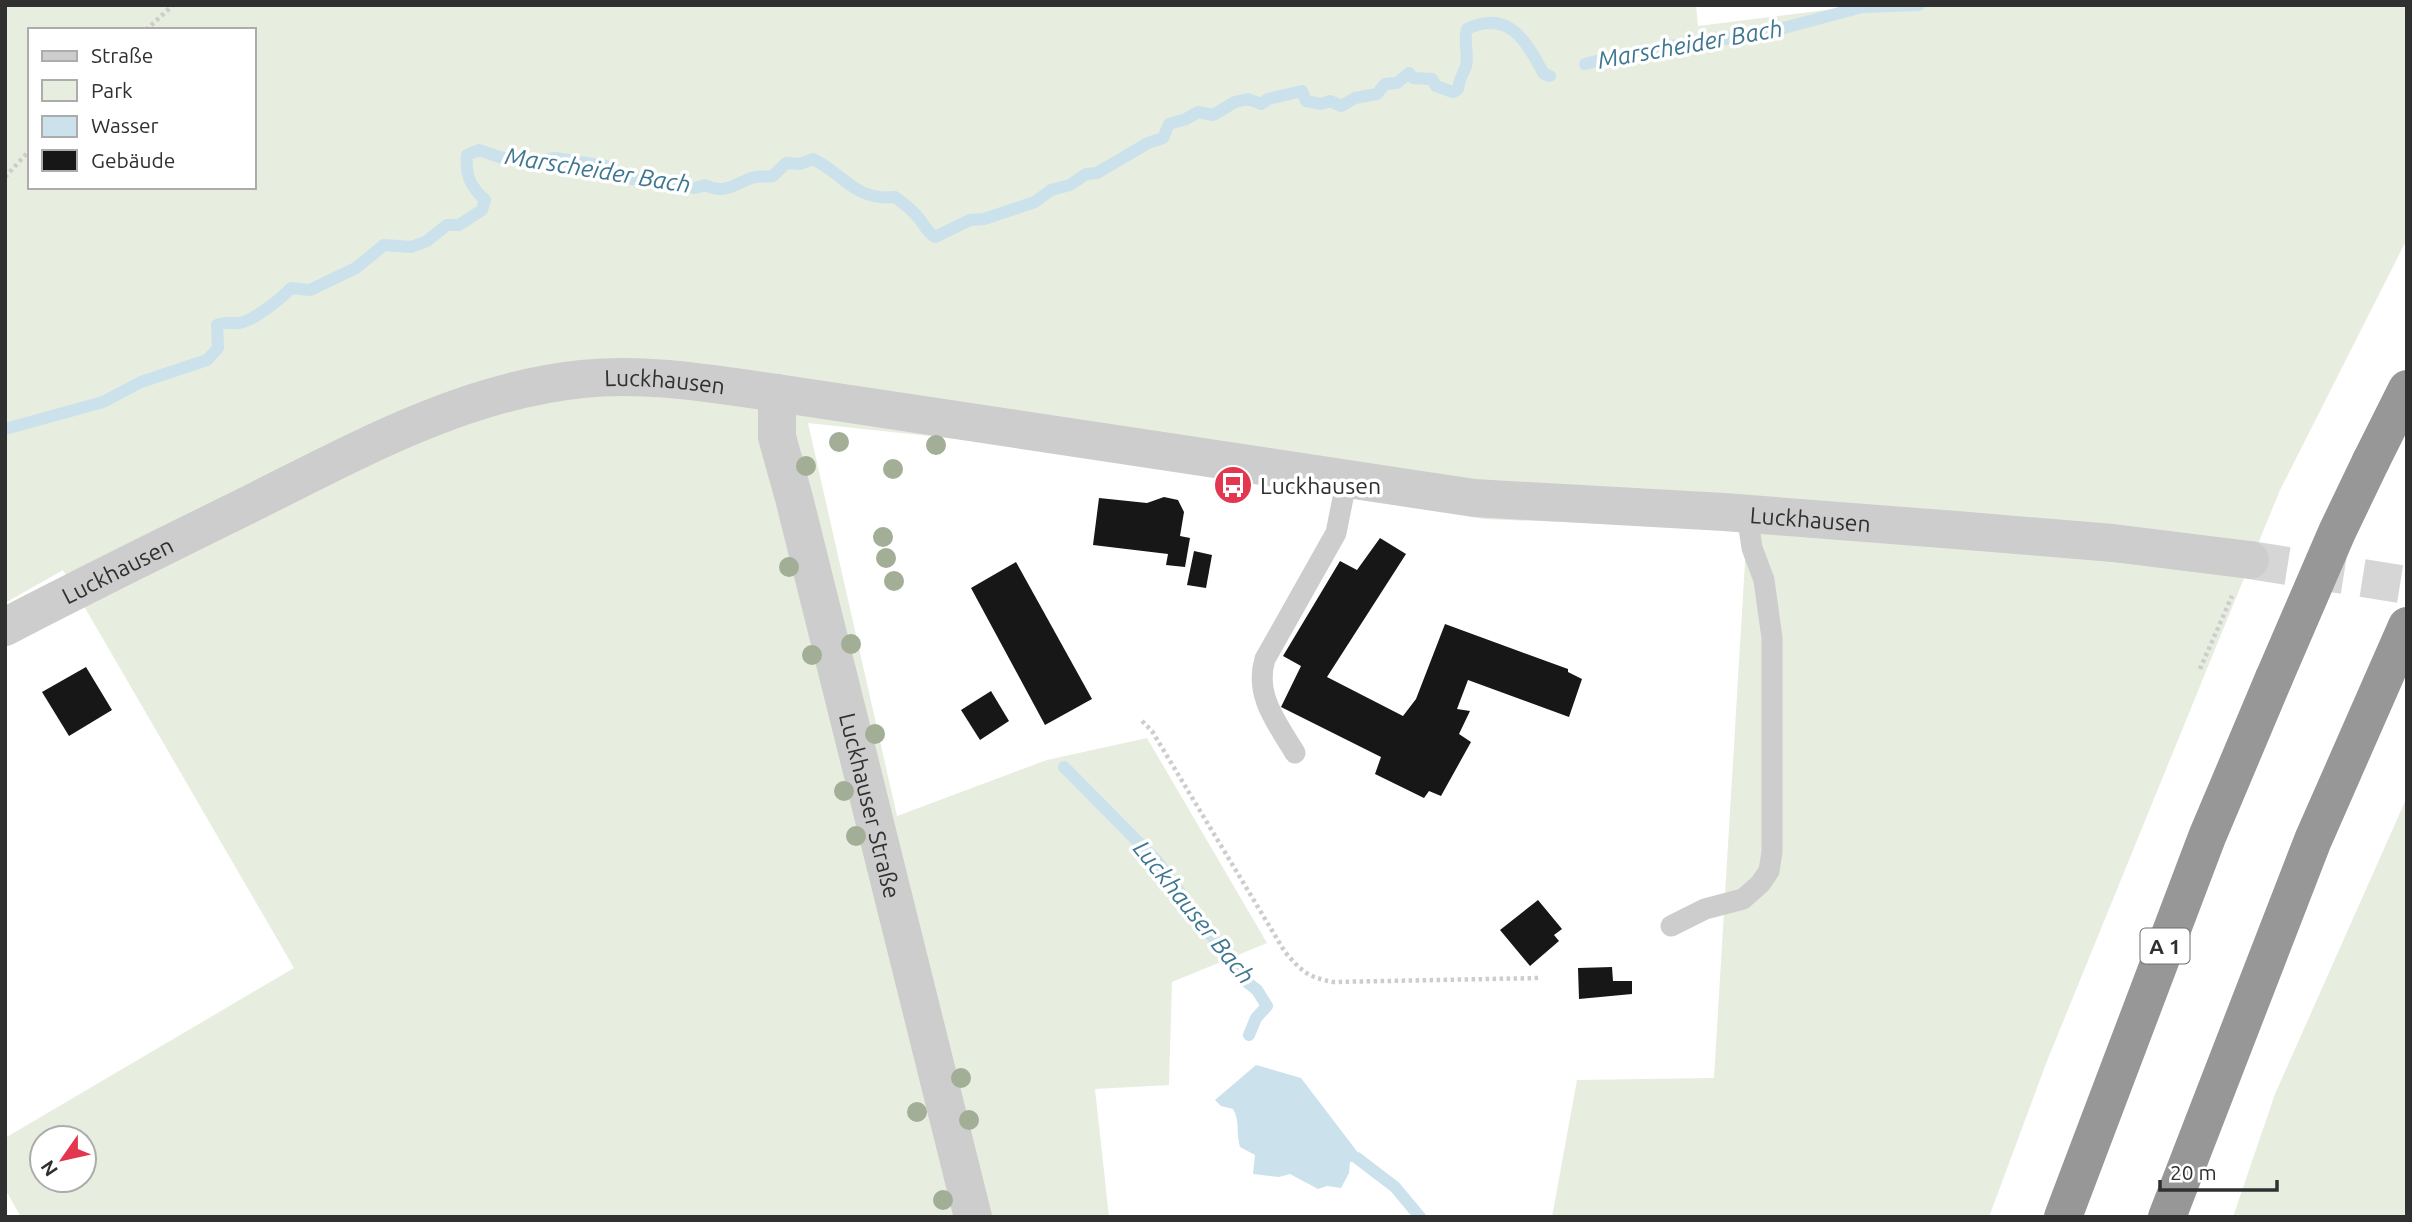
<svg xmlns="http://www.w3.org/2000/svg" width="2412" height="1222" font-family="Ubuntu,sans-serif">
<rect width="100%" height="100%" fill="#fff"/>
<g fill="#e7eddf" fill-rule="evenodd">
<path d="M5,5H1696L1698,26L1866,5H2407V239L2280,490L2047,1061L1989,1217H1552L1577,1080L1714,1078L1747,529L1483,519L1344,490L994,443L808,423L897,816L1047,760L1147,738L1267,943L1172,982L1169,1085L1095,1089L1109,1217H21L5,1189V1138L294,968L63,570L5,603ZM30,30H254V187H30ZM42,1138H84V1180H42Z"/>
<path d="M2407,797V1217H2233L2275,1094Z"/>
</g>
<path fill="#cbe1ec" d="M1256,1065L1301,1078L1359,1154L1355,1162H1350L1349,1173L1341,1188L1327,1186L1318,1189L1290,1174L1279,1177L1253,1174L1255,1155L1240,1147C1236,1134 1240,1120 1233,1109L1221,1106L1215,1100Z"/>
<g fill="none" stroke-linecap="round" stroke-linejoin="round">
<g stroke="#cbe1ec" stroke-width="12">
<path d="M1585,64C1589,63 1597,60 1602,61C1608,62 1611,63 1619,62C1641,58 1661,43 1685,45L1769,32L1862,7L1919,5"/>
<path d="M5,429L103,402L141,382L207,360L218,348L217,325C226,321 230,324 239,323C252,322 282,298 291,288L310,290L356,268L384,245L411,247L427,241L447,225H459L482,210L485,200C471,187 465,176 467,155L479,150L499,157L529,163L555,158L606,166L632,179L695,188L705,185C726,196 736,182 755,177C761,176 768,177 773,176L786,163L800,164L813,159C844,174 854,201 895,197C903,203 910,208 917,216C924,224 926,231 935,237L970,220L984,219L1035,202L1051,190L1070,185L1086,174L1097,173L1148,143L1163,138L1169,124L1186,119L1198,112L1213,115L1235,102L1248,99L1261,104L1268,99L1302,91L1306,101L1321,104L1330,101L1341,106L1355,98L1377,94L1385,84L1397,83L1409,73L1413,78L1432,79L1436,86L1453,92L1458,89C1459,80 1463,74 1466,66C1469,53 1463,41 1467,29C1509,9 1526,41 1544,74L1550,76"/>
<path d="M1064,767L1157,861L1243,979L1257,990L1267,1006L1256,1018L1249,1035"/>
<path d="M1357,1158L1395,1187L1420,1217"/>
</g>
</g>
<g fill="#171717">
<path d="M1164,497L1178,500L1184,512L1180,536L1190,538L1185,567L1166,565L1168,554L1093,545L1099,498L1147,503Z"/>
<path d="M1380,538L1406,554L1327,677L1403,716L1416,699L1445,624L1568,669V672L1582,679L1569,717L1468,680L1457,709L1470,711L1459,734L1471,742L1441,796L1429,791L1424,798L1375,774L1381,757L1281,707L1301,666L1283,656L1340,561L1357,570Z"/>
<path d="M1194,551L1212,555L1206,588L1187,585Z"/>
<path d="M1016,562L1092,699L1045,725L971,588Z"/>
<path d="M86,667L112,710L69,736L42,692Z"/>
<path d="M991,691L1009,721L980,740L961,710Z"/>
<path d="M1538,900L1562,929L1554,935L1559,941L1530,966L1500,930Z"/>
<path d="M1612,967L1613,981H1632V994L1579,999L1578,968Z"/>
</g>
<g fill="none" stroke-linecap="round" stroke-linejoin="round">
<path stroke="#d6d6d6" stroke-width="38" stroke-dasharray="38 19" stroke-linecap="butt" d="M2250,560L2407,585"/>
<g stroke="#cdcdcd" stroke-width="4.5" stroke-dasharray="3.5 3.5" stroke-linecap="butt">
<path d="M146,30L173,5"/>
<path d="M5,177L30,150"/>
<path d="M2200,669L2232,596"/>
<path d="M1142,721L1152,731L1285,952C1302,972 1308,977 1333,982L1541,978"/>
</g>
<g stroke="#cdcdcd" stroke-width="21">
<path d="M1295,753C1277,723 1254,695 1265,659L1336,533L1347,478"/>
<path d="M1671,926L1705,909L1743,899L1760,884L1769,871L1772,852V638L1764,580L1752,548L1747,514"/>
</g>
<g stroke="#cdcdcd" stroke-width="38">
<path id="s1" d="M777,393V437L794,498L973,1217"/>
<path id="s2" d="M5,627C87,584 169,544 252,503C356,451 464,391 582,379C647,372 713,384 777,393L1474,498L1724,512L1956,530L2113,543L2250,560"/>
</g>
<g stroke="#979797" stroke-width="38">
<path d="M2371,461L2407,389"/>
<path d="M2063,1217L2207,837L2274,678"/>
<path d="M2167,1217L2313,840L2407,626"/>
</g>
<path stroke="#979797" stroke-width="38" d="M2274,678L2337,532L2371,461"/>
</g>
<g fill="#a2ae95">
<circle cx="839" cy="442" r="10"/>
<circle cx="936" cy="445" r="10"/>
<circle cx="806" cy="466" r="10"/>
<circle cx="893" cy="469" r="10"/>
<circle cx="883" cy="537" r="10"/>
<circle cx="886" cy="558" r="10"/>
<circle cx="789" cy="567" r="10"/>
<circle cx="894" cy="581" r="10"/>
<circle cx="851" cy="644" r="10"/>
<circle cx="812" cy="655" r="10"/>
<circle cx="875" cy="734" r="10"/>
<circle cx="844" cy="791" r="10"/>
<circle cx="856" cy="836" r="10"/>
<circle cx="961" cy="1078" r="10"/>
<circle cx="917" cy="1112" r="10"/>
<circle cx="969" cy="1120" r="10"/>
<circle cx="943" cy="1200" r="10"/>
</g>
<defs>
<symbol id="bus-disc" viewBox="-11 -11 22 22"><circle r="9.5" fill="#e2374f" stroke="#fff"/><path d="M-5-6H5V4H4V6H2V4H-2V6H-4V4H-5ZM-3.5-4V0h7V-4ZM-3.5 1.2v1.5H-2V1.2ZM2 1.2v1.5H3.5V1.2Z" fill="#fff"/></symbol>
</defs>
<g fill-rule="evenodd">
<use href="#bus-disc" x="1211" y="463" width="44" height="44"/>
</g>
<g text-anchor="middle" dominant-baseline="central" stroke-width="7" stroke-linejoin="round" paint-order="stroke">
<rect fill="#fff" stroke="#6e6e6e" stroke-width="2" x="2140.5" y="928.5" width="49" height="35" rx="5"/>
<g font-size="21" font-weight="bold" fill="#303030">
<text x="2165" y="946">A 1</text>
</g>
<g font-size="23" fill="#303030" stroke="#fff">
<text stroke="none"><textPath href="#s2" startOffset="714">Luckhausen</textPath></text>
<text stroke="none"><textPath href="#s2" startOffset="1869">Luckhausen</textPath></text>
<text stroke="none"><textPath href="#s2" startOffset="126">Luckhausen</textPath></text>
<text stroke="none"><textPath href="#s1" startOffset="424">Luckhauser Straße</textPath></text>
</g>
<g font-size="23" fill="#303030" stroke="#fff" text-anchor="start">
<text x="1260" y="485">Luckhausen</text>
</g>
<g font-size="24" font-style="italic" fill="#3f7791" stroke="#fff">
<text transform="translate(1690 44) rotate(-10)">Marscheider Bach</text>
<text transform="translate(598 170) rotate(9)">Marscheider Bach</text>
<text transform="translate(1194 912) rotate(51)">Luckhauser Bach</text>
</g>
</g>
<rect width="2412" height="1222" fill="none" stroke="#303030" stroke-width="14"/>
<rect x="28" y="28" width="228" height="161" fill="#ffffff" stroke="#acacac" stroke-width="2"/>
<rect x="42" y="51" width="35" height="10" fill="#cdcdcd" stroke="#acacac" stroke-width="2"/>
<text x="91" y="63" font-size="21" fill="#303030">Straße</text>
<rect x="42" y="80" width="35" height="21" fill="#e7eddf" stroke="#acacac" stroke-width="2"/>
<text x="91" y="98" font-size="21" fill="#303030">Park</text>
<rect x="42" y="116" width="35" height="21" fill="#cbe1ec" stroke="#acacac" stroke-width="2"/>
<text x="91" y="133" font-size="21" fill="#303030">Wasser</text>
<rect x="42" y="150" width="35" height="21" fill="#171717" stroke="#acacac" stroke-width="2"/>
<text x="91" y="168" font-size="21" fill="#303030">Gebäude</text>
<g transform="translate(63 1159) rotate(236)"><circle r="33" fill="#ffffff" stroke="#acacac" stroke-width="2"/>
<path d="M0-5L12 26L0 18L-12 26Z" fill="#e2374f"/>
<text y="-10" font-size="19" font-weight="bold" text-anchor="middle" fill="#303030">N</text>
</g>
<path d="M2160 1180v10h117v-10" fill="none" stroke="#303030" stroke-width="3.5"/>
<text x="2170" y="1180" font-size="21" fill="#303030" stroke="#ffffff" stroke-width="5" paint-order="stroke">20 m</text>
</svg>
